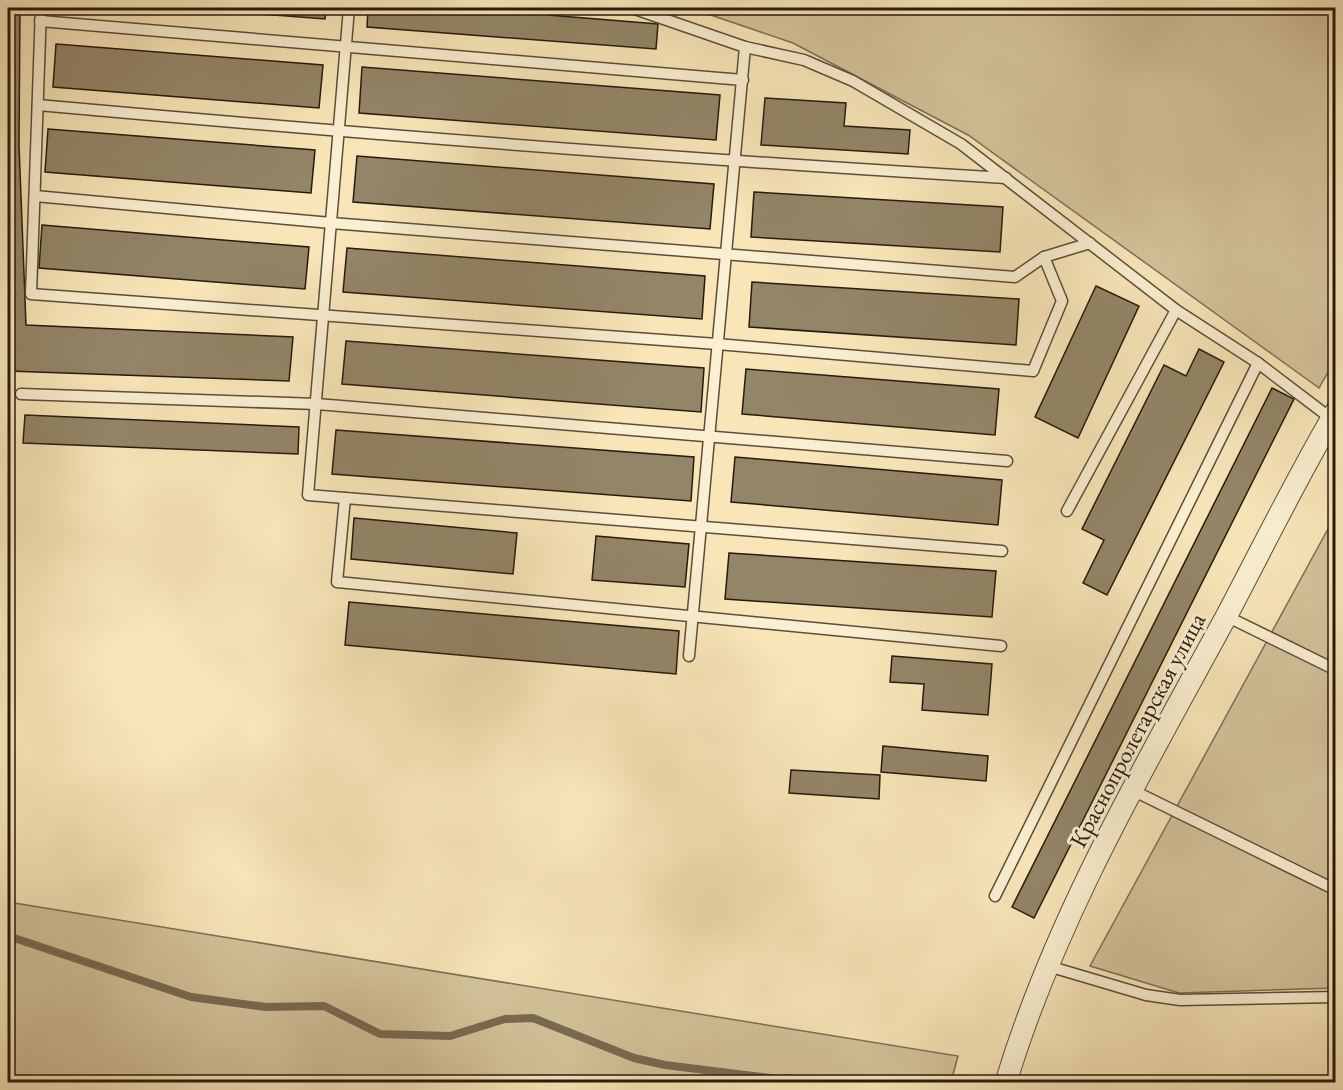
<svg xmlns="http://www.w3.org/2000/svg" width="1343" height="1090" font-family="'EB Garamond',serif">
<rect width="100%" height="100%" fill="#f8e6b8"/>
<filter id="stains"><feTurbulence type="fractalNoise" baseFrequency=".00333" numOctaves="4"/><feColorMatrix values="0 0 0 0 .2 0 0 0 0 .09 0 0 0 0 .02 0 0 0 .5 -.17"/></filter>
<radialGradient id="worn" r=".72"><stop offset=".6" stop-color="#630" stop-opacity="0"/><stop offset="1" stop-color="#630" stop-opacity=".3"/></radialGradient>
<g fill="#d4c39b" stroke="#7c6f55" stroke-width="1.5">
<path d="M690,8H1335L1336,358L1319,388L968,135L793,43Z"/>
<path d="M1335,516V988L1179,993L1090,966Z"/>
<path d="M8,902L958,1056L951,1082H8Z"/>
</g>
<g fill="none" stroke-linecap="round" stroke-linejoin="round">
<path stroke="#786b52" stroke-width="8" d="M8,936L191,997L266,1007L324,1006L380,1034L450,1036L505,1019L533,1018L634,1058L665,1065L779,1079L789,1078L800,1082"/>
</g>
<g fill="#938567" stroke="#251b0f" stroke-width="1.5">
<path d="M8,8H20L19,145L26,325L293,337L289,381L8,371Z"/>
<path d="M183,8H326L325,19Z"/>
<path d="M368,8H549L548,15L658,24L656,49L367,27Z"/>
<path d="M56,44L323,65L319,108L53,87Z"/>
<path d="M362,67L720,95L716,140L359,113Z"/>
<path d="M765,98L846,103L844,126L910,130L908,154L761,145Z"/>
<path d="M48,129L315,150L311,193L45,172Z"/>
<path d="M357,156L714,184L710,229L353,202Z"/>
<path d="M754,192L1003,207L1000,252L751,237Z"/>
<path d="M42,225L309,247L305,289L39,268Z"/>
<path d="M347,248L705,276L702,319L343,292Z"/>
<path d="M752,282L1019,299L1016,345L749,327Z"/>
<path d="M1096,286L1139,306L1078,438L1035,417Z"/>
<path d="M346,341L704,368L701,412L342,384Z"/>
<path d="M1199,349L1224,362L1107,595L1083,583L1104,540L1082,529L1164,365L1186,376Z"/>
<path d="M746,369L999,389L995,435L742,414Z"/>
<path d="M1272,388L1294,399L1034,918L1012,907Z"/>
<path d="M25,415L299,427L298,454L23,443Z"/>
<path d="M336,430L694,457L691,501L332,474Z"/>
<path d="M735,457L1002,480L998,525L731,502Z"/>
<path d="M354,518L517,533L513,574L351,559Z"/>
<path d="M596,536L689,544L685,587L592,580Z"/>
<path d="M729,553L996,571L992,617L725,599Z"/>
<path d="M349,602L679,631L676,674L345,645Z"/>
<path d="M892,656L992,664L988,715L922,710L924,684L890,682Z"/>
<path d="M883,746L988,756L986,781L881,772Z"/>
<path d="M791,770L880,775L879,799L789,793Z"/>
</g>
<g fill="none" stroke-linecap="round" stroke-linejoin="round">
<defs>
<g id="service">
<path d="M41,8L31,294L717,344L1033,371L1062,301L1044,257"/>
<path d="M349,8L308,495L1002,551"/>
<path d="M632,8L745,47L804,60L853,81L961,144L1176,310L1258,363L1333,420"/>
<path d="M40,21L743,80"/>
<path d="M38,105C360,134 683,159 1006,178"/>
<path d="M35,196L331,223L1015,277L1044,257L1090,243"/>
<path d="M21,394L317,404L1007,461"/>
<path d="M345,498L337,582L1001,646"/>
<path d="M1067,511L1176,310"/>
<path d="M1226,616L1336,670"/>
<path d="M689,656L745,47"/>
<path d="M1132,790L1336,890"/>
<path d="M995,896L1258,363"/>
<path d="M1048,966L1146,995L1180,1000L1336,997"/>
</g>
<path id="minor" d="M1006,1082C1056,917 1145,766 1227,615C1263,547 1297,477 1336,411"/>
</defs>
<use href="#service" stroke="#5a4e39" stroke-width="13"/>
<use href="#minor" stroke="#5a4e39" stroke-width="23"/>
<use href="#service" stroke="#faefd1" stroke-width="10"/>
<use href="#minor" stroke="#faefd1" stroke-width="21"/>
</g>
<g text-anchor="middle" dominant-baseline="central" stroke-width="6" stroke-linejoin="round" paint-order="stroke">
<g font-size="24" fill="#251b0f" stroke="#faefd1">
<text transform="translate(1137 730) rotate(-62)">Краснопролетарская улица</text>
</g>
</g>
<rect width="1343" height="1090" fill="none" stroke="#f8e6b8" stroke-width="30"/>
<rect x="9" y="9" width="1325" height="1072" fill="none" stroke="#251b0f" stroke-width="3"/>
<rect x="15" y="15" width="1313" height="1060" fill="none" stroke="#251b0f" stroke-width="1.5"/>
<rect width="100%" height="100%" filter="url(#stains)"/>
<rect width="100%" height="100%" fill="url(#worn)"/>
</svg>
